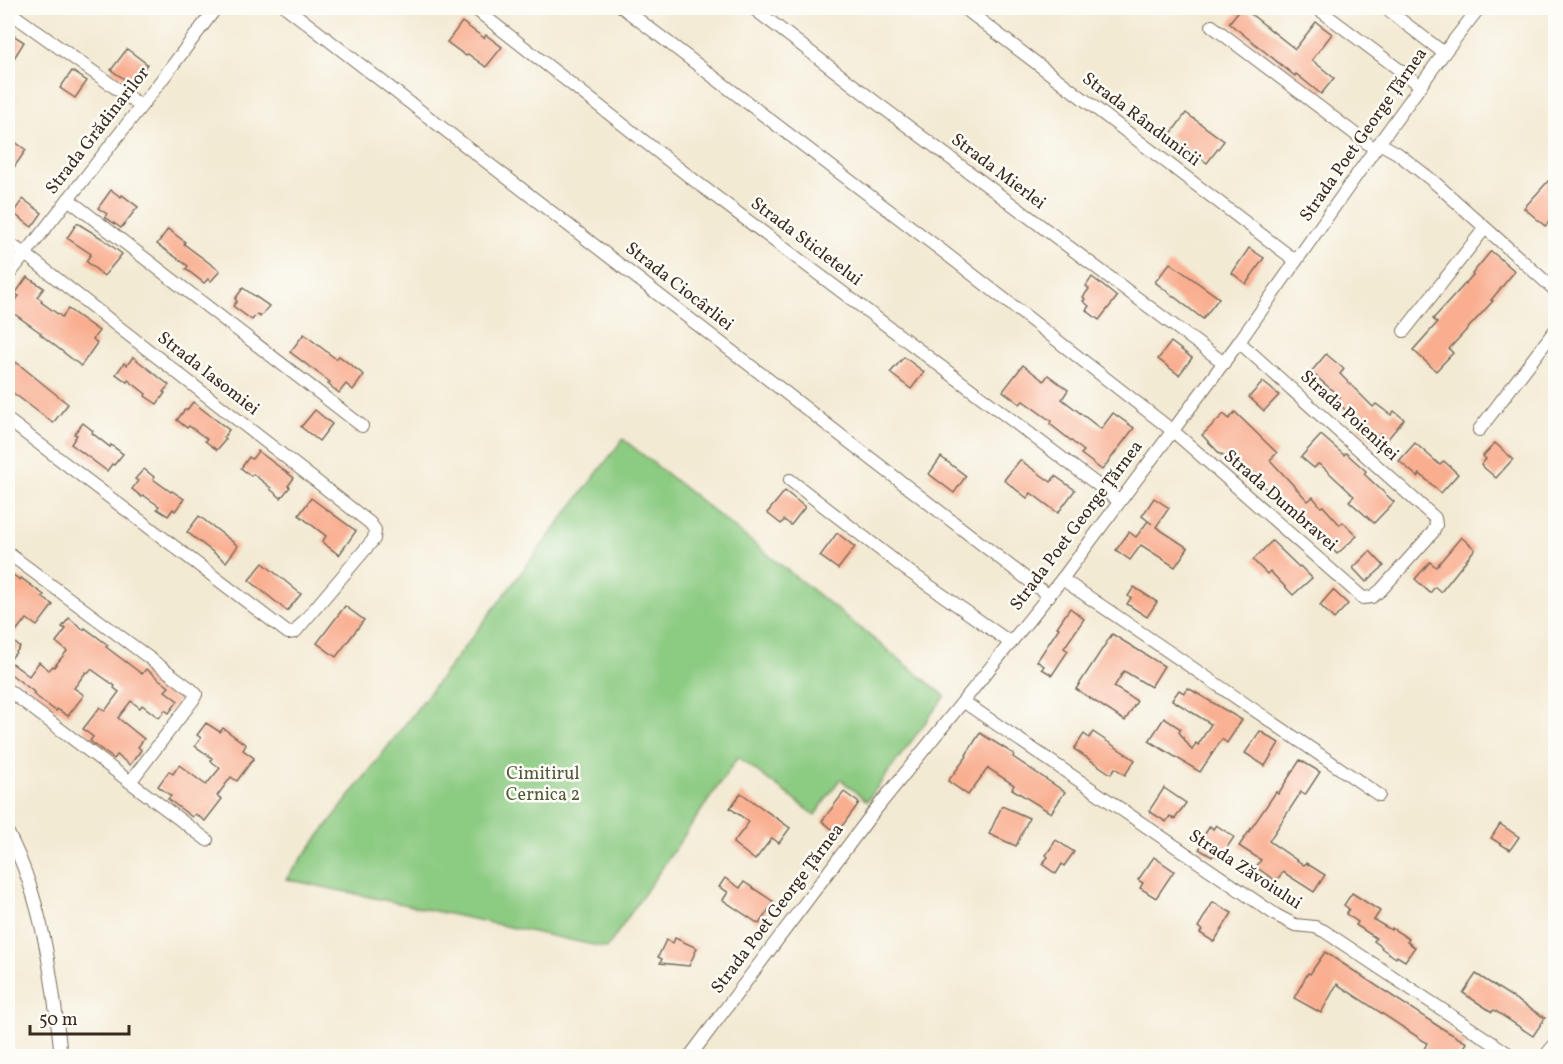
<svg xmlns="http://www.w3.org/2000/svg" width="1563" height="1064" font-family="Vollkorn,serif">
<rect width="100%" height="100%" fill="#fdfcf7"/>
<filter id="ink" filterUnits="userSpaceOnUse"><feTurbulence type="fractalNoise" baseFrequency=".0167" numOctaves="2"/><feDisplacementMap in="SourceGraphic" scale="12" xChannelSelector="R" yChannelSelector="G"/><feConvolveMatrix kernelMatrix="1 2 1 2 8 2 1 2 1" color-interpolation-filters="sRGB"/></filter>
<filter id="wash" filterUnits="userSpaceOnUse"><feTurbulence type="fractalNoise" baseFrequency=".008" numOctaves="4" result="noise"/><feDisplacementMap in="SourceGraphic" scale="24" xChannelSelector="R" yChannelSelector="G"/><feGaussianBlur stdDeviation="1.35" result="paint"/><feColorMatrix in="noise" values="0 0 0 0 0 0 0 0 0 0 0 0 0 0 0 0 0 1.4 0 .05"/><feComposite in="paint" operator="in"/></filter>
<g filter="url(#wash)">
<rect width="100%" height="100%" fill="#f3ead3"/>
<path fill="#8ccb82" stroke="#647a50" stroke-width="1.5" d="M623,439L945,696L867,801L840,779L815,815L738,757L607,948L286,879L460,653Z"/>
<g id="blocks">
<g fill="#f9ae90">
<path d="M1241,8H1243L1295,49L1316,22L1332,34L1312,60L1334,78L1321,94L1296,74L1295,76L1229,23Z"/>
<path d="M462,22L484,38L486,35L502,47L486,67L468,54L466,56L447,42Z"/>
<path d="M8,32L24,42L8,68Z"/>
<path d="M127,49L147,64L141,73L138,70L129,82L111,70Z"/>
<path d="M72,71L87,81L75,98L60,88Z"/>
<path d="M1186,113L1224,141L1207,163L1170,135Z"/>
<path d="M8,137L26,150L8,176Z"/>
<path d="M1550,179L1556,184V215L1545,226L1524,208Z"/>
<path d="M111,190L121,197L122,195L138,207L121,228L105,217L107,214L98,208Z"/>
<path d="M23,199L42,213L32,227L13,213Z"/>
<path d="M77,223L103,239L122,254L104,276L86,261L91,254L67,238Z"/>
<path d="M168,229L185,242L184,244L220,271L211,281L208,279L204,283L186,269L188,266L157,244Z"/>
<path d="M1249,248L1264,258L1246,284L1232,273Z"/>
<path d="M1491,251L1515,271L1491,300L1493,301L1449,349L1453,353L1436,371L1413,350L1437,323L1433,319L1473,275L1472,274Z"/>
<path d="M1170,263L1219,298L1203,319L1155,282Z"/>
<path d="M27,277L44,288L37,297L42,300L41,302L62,317L68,309L99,331L93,339L97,343L81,366L40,334L41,333L9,310L19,296L15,294Z"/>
<path d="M1092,277L1117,297L1099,320L1086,310L1089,306L1083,301L1085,299L1083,297L1089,289L1086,286Z"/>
<path d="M243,288L269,306L260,317L257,314L252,320L233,306L237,301L235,299Z"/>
<path d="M304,334L336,359L339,356L364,375L353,390L346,384L339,393L328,384L330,382L290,352Z"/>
<path d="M1171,342L1192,358L1179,375L1158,359Z"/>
<path d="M1326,354L1344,369L1340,374L1373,407L1376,404L1391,415L1394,411L1404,419L1387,440L1380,434L1374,441L1357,428L1360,424L1336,401L1340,397L1311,372Z"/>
<path d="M133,357L169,385L163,392L165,393L157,404L145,396L146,394L128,380L127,382L116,374L124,363L127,365Z"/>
<path d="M904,357L924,372L911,389L890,373Z"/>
<path d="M16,362L68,404L53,423L8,389V373Z"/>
<path d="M1023,365L1044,381L1048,375L1068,390L1062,399L1101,429L1113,413L1134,428L1102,470L1081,454L1084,451L1050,424L1051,421L1023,401L1020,404L1003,391Z"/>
<path d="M1263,382L1279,395L1264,411L1249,397Z"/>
<path d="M193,402L229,430L224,437L226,439L217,450L205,441L207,439L189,426L187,428L177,420L185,409L187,410Z"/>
<path d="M315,410L332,424L319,441L301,427Z"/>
<path d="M1235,412L1277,453L1270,460L1308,501L1313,497L1321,507L1323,506L1340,525L1343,522L1357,536L1337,554L1312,528L1308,531L1282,500L1278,502L1255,477L1251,481L1222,454L1221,455L1202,435L1224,414L1229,419Z"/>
<path d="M83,423L93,431L92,433L110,447L111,445L123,454L114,465L112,464L107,471L71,444L77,435L74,434Z"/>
<path d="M1321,435L1344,455L1346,453L1366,471L1364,474L1394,502L1374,523L1349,501L1354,496L1322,466L1318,464L1314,468L1301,457Z"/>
<path d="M1415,443L1440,465L1444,461L1458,474L1441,493L1420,474L1418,477L1399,461Z"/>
<path d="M1495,443L1513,459L1496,478L1481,465L1486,459L1483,456Z"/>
<path d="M258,451L294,478L288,486L290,487L281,498L270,489L271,488L253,474L251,476L241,468L249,457L252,459Z"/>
<path d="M941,457L966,476L954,493L929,474Z"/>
<path d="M1020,460L1051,482L1055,476L1075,490L1058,513L1031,493L1027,498L1004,480Z"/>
<path d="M144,469L154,477L153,479L171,492L172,491L184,499L175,511L173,509L168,516L157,509L159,506L143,495L142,497L132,489L138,481L135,479Z"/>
<path d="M785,491L805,507L791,525L784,520L781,524L767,513Z"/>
<path d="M311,498L356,531L339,555L322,542L326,536L299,515Z"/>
<path d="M1154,498L1169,508L1156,527L1188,548L1175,567L1141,545L1130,560L1116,550L1129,532L1136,537L1148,521L1152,524L1142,516Z"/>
<path d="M199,516L238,546L226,562L187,532Z"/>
<path d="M837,533L855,547L838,569L820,556Z"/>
<path d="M1461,537L1475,549L1441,592L1435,587L1430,593L1415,579L1430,562L1436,567Z"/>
<path d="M1272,541L1299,567L1300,566L1312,578L1293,595L1270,571L1267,574L1253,560Z"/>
<path d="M1370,551L1384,566L1366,582L1353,568Z"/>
<path d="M263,563L301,594L287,611L249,580Z"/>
<path d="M8,571L20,580L21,578L44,595L42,597L53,605L37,626L27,619L24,623L23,622L10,639L20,647L9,661L29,676L39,662L49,670L53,666L54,667L67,651L56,642L66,629L62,627L69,618L84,630L85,628L108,645L106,647L142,674L146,669L169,687L165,691L178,701L169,713L165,710L159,718L142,705L140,708L131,701L118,718L144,739L138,747L141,750L130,765L117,755L114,759L90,741L93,737L83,729L100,707L105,711L119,692L114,688L115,686L91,669L88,673L86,672L74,688L84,695L68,716L57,709L56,711L33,694L34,692L8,672Z"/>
<path d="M1134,587L1157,602L1147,617L1127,604L1131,598L1128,596Z"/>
<path d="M1333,590L1348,604L1334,619L1320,605Z"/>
<path d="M345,606L364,620L336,657L317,643Z"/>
<path d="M1070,608L1084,619L1064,648L1068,651L1052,675L1042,669L1044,666L1037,661L1059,628L1057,627Z"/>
<path d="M1112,634L1164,666L1151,687L1124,671L1114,687L1137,701L1125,721L1076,689Z"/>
<path d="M1188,688L1242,720L1227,743L1222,739L1200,772L1149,741L1164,718L1181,729L1179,732L1192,750L1196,743L1198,745L1211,724L1172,700L1179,690L1184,693Z"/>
<path d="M206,723L220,732L223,728L246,745L243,750L254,758L237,781L231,777L217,796L222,799L205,821L195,814L192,817L168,799L171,796L158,786L169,771L173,774L179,765L206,785L220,768L211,761L212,758L195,746L201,738L197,735Z"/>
<path d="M1260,731L1279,743L1265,766L1245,753Z"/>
<path d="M1093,732L1135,760L1125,775L1115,768L1111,774L1074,749L1084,734L1089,738Z"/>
<path d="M980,733L1014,754L1013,757L1065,792L1051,813L1012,789L1014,785L988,768L968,795L948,781L967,756L966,755Z"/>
<path d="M1300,760L1320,772L1305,795L1301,792L1269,841L1304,865L1306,863L1325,875L1314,892L1283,872L1276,881L1256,867L1261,860L1239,846L1276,792L1278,794Z"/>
<path d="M1164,788L1186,803L1175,819L1170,816L1166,822L1149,811Z"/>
<path d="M844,792L859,803L837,833L822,821Z"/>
<path d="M741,793L790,828L779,843L772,838L755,860L733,843L749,822L730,808Z"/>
<path d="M1002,806L1029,818L1016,846L989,834Z"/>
<path d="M1500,824L1519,837L1510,850L1491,838Z"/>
<path d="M1216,825L1234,837L1220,858L1214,854L1212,857L1199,849L1204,842L1201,840L1210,826L1213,829Z"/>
<path d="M1056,840L1074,852L1064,866L1062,864L1056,874L1042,864L1048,857L1046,855Z"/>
<path d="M1154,857L1174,871L1156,898L1140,888L1143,883L1138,880Z"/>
<path d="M725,878L740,888L744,882L774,902L759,924L723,900L728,892L719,887Z"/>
<path d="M1352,893L1380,911L1374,920L1391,930L1392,928L1409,939L1407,942L1415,947L1405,961L1397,956L1396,958L1381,948L1382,947L1374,941L1376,938L1356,925L1358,922L1346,914L1349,909L1344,905Z"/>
<path d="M1213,902L1232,913L1214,942L1200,933L1202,930L1198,927Z"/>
<path d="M675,938L697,948L689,966L660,963L662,959L658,957L666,940L673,943Z"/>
<path d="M1325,952L1438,1026L1467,1043L1458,1056H1432L1423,1051L1427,1043L1337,984L1321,1013L1294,998L1308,973L1310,974Z"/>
<path d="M1476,974L1545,1018L1533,1036L1494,1010L1492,1012L1463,993Z"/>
</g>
</g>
</g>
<g filter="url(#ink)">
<use href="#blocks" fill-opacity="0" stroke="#7b6d5d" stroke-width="1.5"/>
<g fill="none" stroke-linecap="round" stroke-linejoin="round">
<defs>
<g id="street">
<path d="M287,8L1049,596"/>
<path d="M474,8L695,181L1119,501"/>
<path d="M623,8L945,253L1173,431L1363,598L1372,597L1381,590L1433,532L1436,525L1435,518L1239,342"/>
<path d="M753,8L878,104L1224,363"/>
<path d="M964,8L1296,261"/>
<path d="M1317,8L1421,86"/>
<path d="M1385,8L1444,53"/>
<path d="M8,11L141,106"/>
<path d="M1212,26L1375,149"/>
<path d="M1379,143L1397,153L1433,181L1556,291"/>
<path d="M68,199L362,426"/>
<path d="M8,243L25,254L370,523L375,530L374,539L295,632L288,633L8,420"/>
<path d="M8,276L157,86L216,8"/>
<path d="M1404,331L1485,228"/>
<path d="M1479,430L1556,329"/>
<path d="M790,480L904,568L1011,643"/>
<path d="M8,553L191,689L196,694L193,700L130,782"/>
<path d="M1062,579L1379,795"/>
<path d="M8,690L207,840"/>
<path d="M964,702L1276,915L1295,925L1315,927L1324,931L1512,1056"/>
<path d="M8,833C43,899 53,982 61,1056"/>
<path d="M690,1056L872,814L1062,579L1239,342L1375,149L1444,53L1479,8"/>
<path d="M1545,1056L1556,1043"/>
</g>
</defs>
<use href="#street" stroke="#7b6d5d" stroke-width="14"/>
<use href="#street" stroke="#fff" stroke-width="12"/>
</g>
</g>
<g text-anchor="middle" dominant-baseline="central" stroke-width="5" stroke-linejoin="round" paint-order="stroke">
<g font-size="18" fill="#3b2a1e" stroke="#fdfcf7">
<text transform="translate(1141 120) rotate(37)">Strada Rândunicii</text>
<text transform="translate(98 131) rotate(-52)">Strada Grădinarilor</text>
<text transform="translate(1364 135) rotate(-55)">Strada Poet George Țărnea</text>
<text transform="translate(998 172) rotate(37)">Strada Mierlei</text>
<text transform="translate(806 242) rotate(37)">Strada Sticletelui</text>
<text transform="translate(679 287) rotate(38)">Strada Ciocârliei</text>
<text transform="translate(208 374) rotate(38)">Strada Iasomiei</text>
<text transform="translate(1349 416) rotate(42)">Strada Poieniței</text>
<text transform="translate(1280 501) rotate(41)">Strada Dumbravei</text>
<text transform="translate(1077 526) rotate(-53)">Strada Poet George Țărnea</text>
<text transform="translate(1245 870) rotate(33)">Strada Zăvoiului</text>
<text transform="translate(778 909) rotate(-53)">Strada Poet George Țărnea</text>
</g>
<g font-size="18" fill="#535a3c" stroke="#fdfcf7">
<text x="543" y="774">Cimitirul<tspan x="543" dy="21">Cernica 2</tspan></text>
</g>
</g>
<rect width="1563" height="1064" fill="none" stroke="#fdfcf7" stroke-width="30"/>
<path d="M30 1025v9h99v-9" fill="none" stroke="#3b2a1e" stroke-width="3"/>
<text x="39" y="1025" font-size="18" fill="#3b2a1e" stroke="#fdfcf7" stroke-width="4.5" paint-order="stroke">50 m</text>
</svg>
